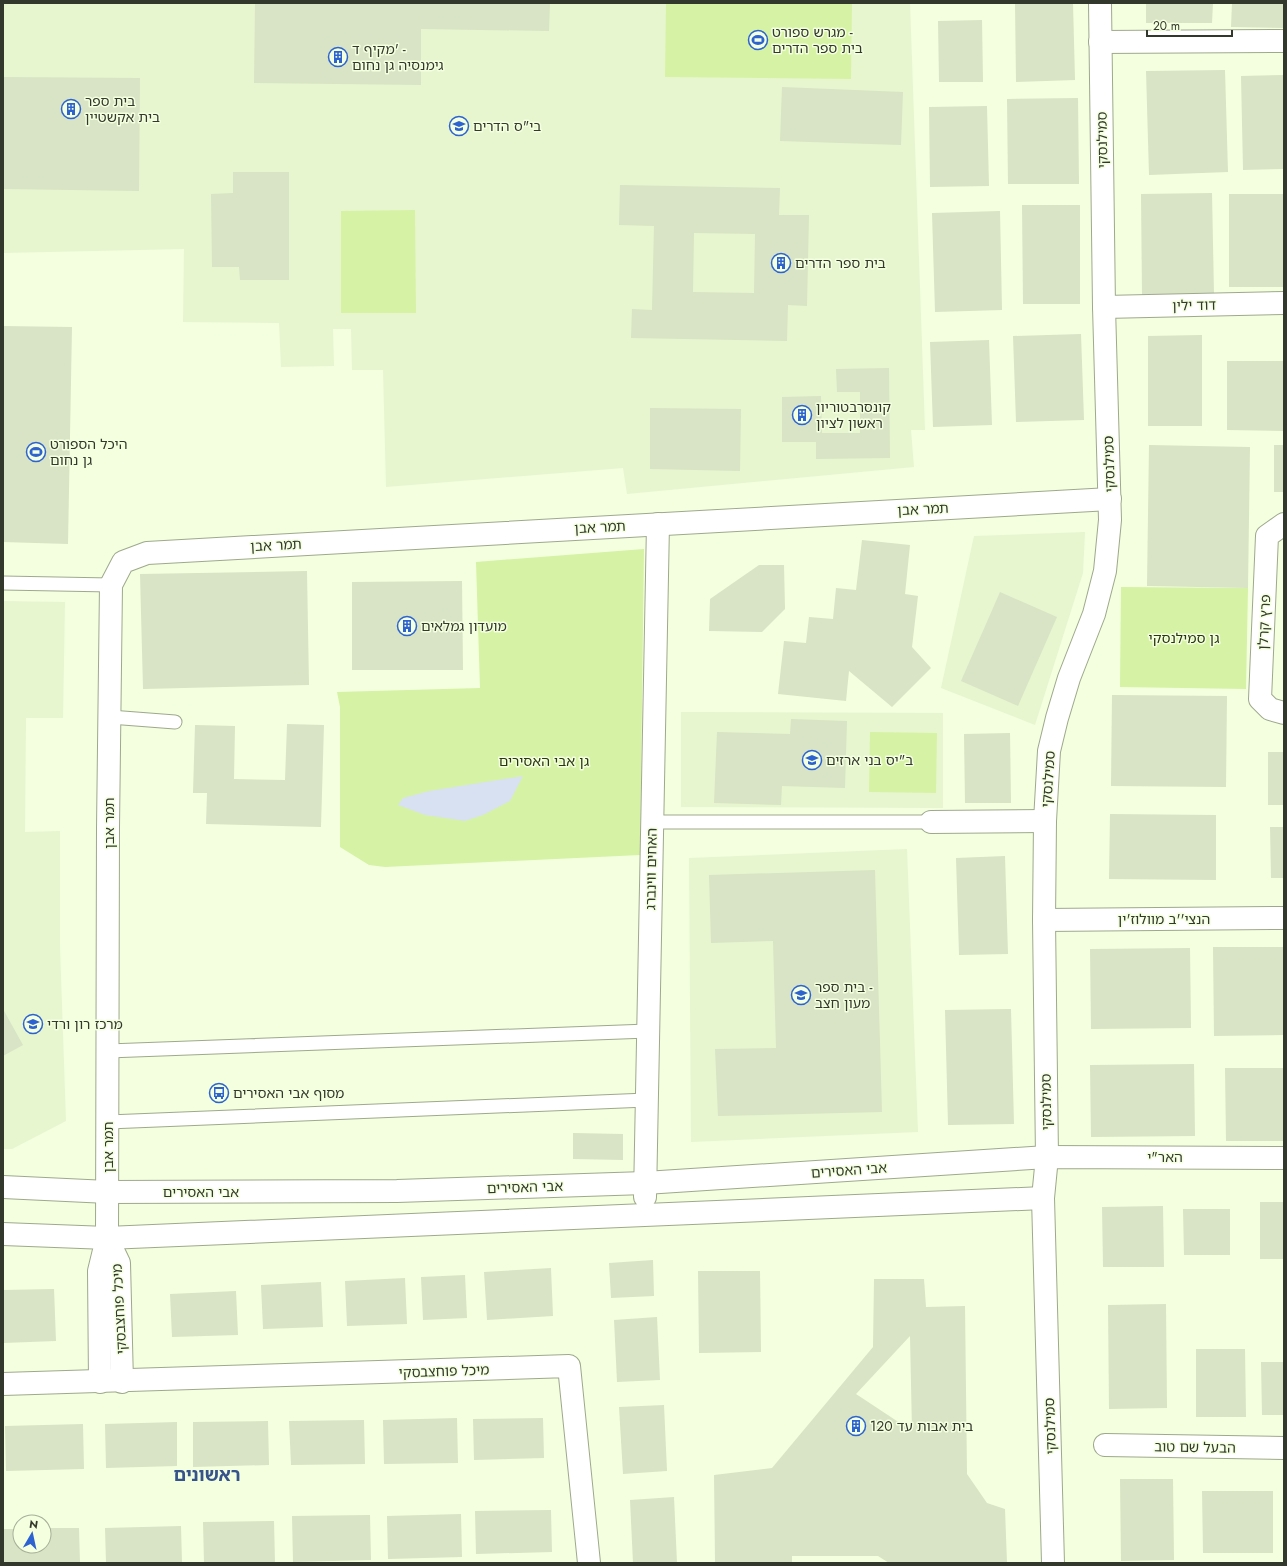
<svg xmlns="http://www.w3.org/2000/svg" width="1287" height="1566" font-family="Jost,'Noto Sans Hebrew',sans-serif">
<rect width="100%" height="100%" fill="#f3ffdf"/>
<g fill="#e7f6cf">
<path d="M3,3H910L925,430H911L914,467L627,494L623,468L386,487L383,370H352L351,329H333L334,366L281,367L279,323L183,322L184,249L3,253Z"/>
<path d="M1085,532L1083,573L1035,725L941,688L974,536Z"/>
<path d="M3,601L65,602L63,718H26L25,832L60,831V947L66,1121L12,1149H3Z"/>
<path d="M681,712L943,713V808L681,807Z"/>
<path d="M907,849L918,1132L691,1142L689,858Z"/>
</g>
<g fill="#d6f2a4">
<path d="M666,3H852L851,79L665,77Z"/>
<path d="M415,210L416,313H341V211Z"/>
<path d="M644,549L640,855L385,867L369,865L340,847V707L337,692L480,688L476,562Z"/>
<path d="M1121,587L1248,588L1246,689L1120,687Z"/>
<path d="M870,732L937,733L936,793L869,792Z"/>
</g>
<path fill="#d8e1f2" d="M523,776L510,801L483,815L465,821L425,815L398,805L403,798L429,791Z"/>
<g fill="#d8e4c5" fill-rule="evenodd">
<path d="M255,3H550L549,31L421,29V85L254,83Z"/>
<path d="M1015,3H1073L1075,80L1016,82Z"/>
<path d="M1146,3H1213L1212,23H1146Z"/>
<path d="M1232,3H1284V28L1231,27Z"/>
<path d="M982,20L983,82H939L938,21Z"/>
<path d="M1225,70L1228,172L1149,175L1146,71Z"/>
<path d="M1284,75V169L1243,170L1241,76Z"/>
<path d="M3,77L140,78L139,191L3,189Z"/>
<path d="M782,87L903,92L901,145L780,141Z"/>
<path d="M1078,98L1079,184H1008L1007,99Z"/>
<path d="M987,106L989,186L930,187L929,107Z"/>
<path d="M233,172H289V280H240L239,267H212L211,194L233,193Z"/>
<path d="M620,185L780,188L779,215H809L807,306L788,305L787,341L631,338L632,309L652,310L654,226L619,225ZM694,233L755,234L754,293L693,292Z"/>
<path d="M1212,193L1214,294L1142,295L1141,194Z"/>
<rect x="1229" y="194" width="55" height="93"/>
<path d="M1022,205H1080V304H1023Z"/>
<path d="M1000,211L1002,310L935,312L932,213Z"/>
<path d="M3,326L72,327L68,544L3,542Z"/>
<path d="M1081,334L1084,420L1016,422L1013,336Z"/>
<path d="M1202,335V426H1148V336Z"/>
<path d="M989,340L992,425L933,427L930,342Z"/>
<path d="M1227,361H1284V431L1227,430Z"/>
<path d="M889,368L890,458L816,459V442H782V397L821,396L822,433H860V392H837L836,369Z"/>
<path d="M650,408L741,409L740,471L650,469Z"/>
<path d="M1149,445L1250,447L1248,588L1147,586Z"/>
<rect x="1274" y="445" width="10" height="47"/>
<path d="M862,540L910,545L905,594L918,596L912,647L931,668L892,707L849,671L846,701L778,694L784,641L806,643L809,617L833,619L836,588L856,590Z"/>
<path d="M759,565H784L785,609L762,632L709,631L710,599Z"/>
<path d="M307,571L309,685L143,689L140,574Z"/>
<path d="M462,581L463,670H352V582Z"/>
<path d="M1000,592L1057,617L1018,706L961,681Z"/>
<path d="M1112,695L1227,696L1226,787L1111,786Z"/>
<path d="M791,719L847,721L845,788L782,786L781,805L714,803L717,732L790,734Z"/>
<path d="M287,724L324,725L321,827L206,824L207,793H193L195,725L235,726L234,779L285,780Z"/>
<path d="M1010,733L1011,803H965L964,734Z"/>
<rect x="1268" y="752" width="16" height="53"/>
<path d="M1110,814L1216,815V880L1109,879Z"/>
<path d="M1270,827H1284V878H1271Z"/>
<path d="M1005,856L1008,954L959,955L956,858Z"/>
<path d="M875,870L882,1112L718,1116L715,1049L776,1048L773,941L711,943L709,875Z"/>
<path d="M1213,947H1284V1035L1214,1036Z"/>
<path d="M1190,948L1191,1028L1091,1029L1090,949Z"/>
<path d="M3,1009L23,1045L3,1056Z"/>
<path d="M1011,1009L1014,1124L948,1125L945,1010Z"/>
<path d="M1194,1064L1195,1136L1091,1137L1090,1065Z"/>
<path d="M1225,1068H1284V1141H1226Z"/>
<path d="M573,1133L623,1134V1160L573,1159Z"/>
<rect x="1260" y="1202" width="24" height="57"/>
<path d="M1163,1206L1164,1267H1103L1102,1207Z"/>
<path d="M1183,1209H1230V1255H1184Z"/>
<path d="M653,1260L654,1296L611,1298L609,1263Z"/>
<path d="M551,1268L553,1316L487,1320L484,1272Z"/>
<path d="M698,1271H760L761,1352L699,1353Z"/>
<path d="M465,1275L467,1318L423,1320L421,1277Z"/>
<path d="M405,1278L407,1324L347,1326L345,1281Z"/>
<path d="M874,1279H924L926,1307L965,1306L967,1474L987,1503L1005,1509L1007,1563H889L878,1556H792V1563H715L714,1475L772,1468L873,1347ZM910,1336L912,1431L856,1394Z"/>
<path d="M321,1282L323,1327L263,1329L261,1285Z"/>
<path d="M54,1289L56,1341L3,1343V1290Z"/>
<path d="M236,1291L238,1335L172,1337L170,1294Z"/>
<path d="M1166,1304L1167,1408L1109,1409L1108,1305Z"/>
<path d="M657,1317L660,1380L617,1382L614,1320Z"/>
<path d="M1196,1349H1245L1246,1417H1196Z"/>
<path d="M1261,1362H1284V1415H1262Z"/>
<path d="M664,1405L667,1471L623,1474L619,1407Z"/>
<path d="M457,1418L458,1463L384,1464L383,1420Z"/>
<path d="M543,1418L544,1458L474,1460L473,1419Z"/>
<path d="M364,1420L365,1464L291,1465L289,1421Z"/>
<path d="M268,1421L269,1465L193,1467V1422Z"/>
<path d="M177,1422V1466L106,1468L105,1424Z"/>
<path d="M83,1424L84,1469L6,1471L5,1426Z"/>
<path d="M1120,1479H1173L1174,1560L1121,1561Z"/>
<path d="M1202,1491H1273V1553H1203Z"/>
<path d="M674,1497L677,1563H633L630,1500Z"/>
<path d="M551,1510L552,1552L476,1554L475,1511Z"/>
<path d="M461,1514L462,1557L388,1559L387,1516Z"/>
<path d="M370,1515L371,1560L293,1562L292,1516Z"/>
<path d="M274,1521L275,1563H204L203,1522Z"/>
<path d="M181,1526L182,1563H106L105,1528Z"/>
<path d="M44,1528H79L80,1563H3V1529H20V1546H44Z"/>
</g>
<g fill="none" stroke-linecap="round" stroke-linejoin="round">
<defs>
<g id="lane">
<path d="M3,583L111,585"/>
<path d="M110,717L175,722"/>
<path d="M652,822H931"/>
<path d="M108,1051L648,1031"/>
<path d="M108,1122L647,1100"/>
</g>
<g id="street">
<path d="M1100,42L1284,41"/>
<path d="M1104,307L1284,303"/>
<path d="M1284,524L1267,536L1260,699L1270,709L1284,713"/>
<path d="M931,822L1045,821"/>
<path d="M1044,920L1284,918"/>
<path d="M3,1187L108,1192L397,1191L645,1183L1047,1157L1284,1158"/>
<path d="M645,1197L658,524"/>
<path d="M3,1234L107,1238L1043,1198"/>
<path d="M107,1238L119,1263L122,1382"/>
<path d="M100,1382L99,1271L107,1238L108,828L111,585L123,562L147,553L1110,499"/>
<path d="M3,1384L569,1366L589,1563"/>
<path d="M1105,1445L1284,1448"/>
<path d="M1053,1563L1043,1198L1047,1157L1044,920L1045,821L1049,751L1057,718L1069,678L1094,614L1105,571L1110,520L1104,307L1100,3"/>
</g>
</defs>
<use href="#lane" stroke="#9ea98c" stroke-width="15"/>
<use href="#street" stroke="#9ea98c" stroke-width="24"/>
<use href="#lane" stroke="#fff" stroke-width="13"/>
<use href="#street" stroke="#fff" stroke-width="22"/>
</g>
<defs>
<symbol id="stadium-ring" viewBox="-11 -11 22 22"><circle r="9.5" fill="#f3ffdf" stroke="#2d63d1" stroke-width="1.5"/><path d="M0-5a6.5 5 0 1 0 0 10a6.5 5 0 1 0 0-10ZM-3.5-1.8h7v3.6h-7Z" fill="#2d63d1"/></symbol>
<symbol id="building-ring" viewBox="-11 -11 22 22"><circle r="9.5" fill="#f3ffdf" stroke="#2d63d1" stroke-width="1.5"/><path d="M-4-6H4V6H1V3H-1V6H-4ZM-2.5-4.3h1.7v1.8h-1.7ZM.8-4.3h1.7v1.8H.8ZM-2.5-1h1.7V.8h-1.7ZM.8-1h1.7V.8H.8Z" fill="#2d63d1"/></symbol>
<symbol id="school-ring" viewBox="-11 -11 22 22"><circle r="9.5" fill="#f3ffdf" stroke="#2d63d1" stroke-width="1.5"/><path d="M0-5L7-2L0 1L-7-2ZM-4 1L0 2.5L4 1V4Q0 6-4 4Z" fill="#2d63d1"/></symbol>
<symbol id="bus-ring" viewBox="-11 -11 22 22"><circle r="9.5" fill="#f3ffdf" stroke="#2d63d1" stroke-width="1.5"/><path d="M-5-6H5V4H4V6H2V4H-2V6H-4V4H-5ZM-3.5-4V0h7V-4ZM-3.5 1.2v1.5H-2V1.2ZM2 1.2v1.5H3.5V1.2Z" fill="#2d63d1"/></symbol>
</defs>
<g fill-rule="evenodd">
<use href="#stadium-ring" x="747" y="29" width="22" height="22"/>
<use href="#building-ring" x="327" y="46" width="22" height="22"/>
<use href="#building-ring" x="60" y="98" width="22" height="22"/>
<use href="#school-ring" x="448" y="115" width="22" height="22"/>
<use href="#building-ring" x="770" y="252" width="22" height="22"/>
<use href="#building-ring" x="791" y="404" width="22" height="22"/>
<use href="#stadium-ring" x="25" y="441" width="22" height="22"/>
<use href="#building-ring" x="396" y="615" width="22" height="22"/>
<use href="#school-ring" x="801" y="749" width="22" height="22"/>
<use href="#school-ring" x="790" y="984" width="22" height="22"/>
<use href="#school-ring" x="22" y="1013" width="22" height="22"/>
<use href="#bus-ring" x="208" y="1082" width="22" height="22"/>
<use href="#building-ring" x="845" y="1415" width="22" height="22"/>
</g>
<g text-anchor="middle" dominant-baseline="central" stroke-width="3" stroke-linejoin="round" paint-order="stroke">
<g font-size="14" fill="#33382c" stroke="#f3ffdf" text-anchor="start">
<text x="772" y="32">מגרש ספורט -<tspan x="772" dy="16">בית ספר הדרים</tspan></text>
<text x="352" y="49">מקיף ד' -<tspan x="352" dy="16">גימנסיה גן נחום</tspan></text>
<text x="85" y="101">בית ספר<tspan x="85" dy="16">בית אקשטיין</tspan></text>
<text x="473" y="126">בי"ס הדרים</text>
<text x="795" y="263">בית ספר הדרים</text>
<text x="816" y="407">קונסרבטוריון<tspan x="816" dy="16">ראשון לציון</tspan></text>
<text x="50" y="444">היכל הספורט<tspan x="50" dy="16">גן נחום</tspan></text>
<text x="421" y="626">מועדון גמלאים</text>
<text x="826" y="760">ב"יס בני ארזים</text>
<text x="815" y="987">בית ספר -<tspan x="815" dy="16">מעון חצב</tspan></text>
<text x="47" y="1024">מרכז רון ורדי</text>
<text x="233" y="1093">מסוף אבי האסירים</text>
<text x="870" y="1426">בית אבות עד 120</text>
</g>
<g font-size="14" fill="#33382c" stroke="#f3ffdf">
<text transform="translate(1102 140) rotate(-91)">סמילנסקי</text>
<text transform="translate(1194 305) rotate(-1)">דוד ילין</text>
<text transform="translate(1109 464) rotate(-92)">סמילנסקי</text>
<text transform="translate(923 509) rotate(-3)">תמר אבן</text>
<text transform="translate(600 527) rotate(-3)">תמר אבן</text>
<text transform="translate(276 545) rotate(-3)">תמר אבן</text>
<text transform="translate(1264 622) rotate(-87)">פרץ קרלן</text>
<text transform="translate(1048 779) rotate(-86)">סמילנסקי</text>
<text transform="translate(109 823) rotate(-90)">תמר אבן</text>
<text transform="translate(651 869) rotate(-89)">האחים ווינברג</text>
<text x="1164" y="919">הנצי''ב מוולוז'ין</text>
<text transform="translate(1046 1102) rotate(-91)">סמילנסקי</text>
<text transform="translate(108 1147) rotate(-90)">תמר אבן</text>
<text x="1165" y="1157">האר"י</text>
<text transform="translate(849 1170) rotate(-4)">אבי האסירים</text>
<text transform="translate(525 1187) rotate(-2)">אבי האסירים</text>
<text x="201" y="1192">אבי האסירים</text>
<text transform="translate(119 1309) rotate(-93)">מיכל פוחצבסקי</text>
<text transform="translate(444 1371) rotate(-2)">מיכל פוחצבסקי</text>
<text transform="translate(1050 1426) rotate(-92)">סמילנסקי</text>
<text transform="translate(1195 1447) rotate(1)">הבעל שם טוב</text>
</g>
<g font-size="14" fill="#29350f" stroke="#f3ffdf">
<text x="1184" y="638">גן סמילנסקי</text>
<text x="544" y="761">גן אבי האסירים</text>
</g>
<g font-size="18" font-weight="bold" fill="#36538c" stroke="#f3ffdf">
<text x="207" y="1475">ראשונים</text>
</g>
</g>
<rect width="1287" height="1566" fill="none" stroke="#33382c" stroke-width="8"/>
<g transform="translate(32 1534) rotate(9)"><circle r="19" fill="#f3ffdf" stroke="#a6af97"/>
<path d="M0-3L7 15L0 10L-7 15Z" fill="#2d63d1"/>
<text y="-6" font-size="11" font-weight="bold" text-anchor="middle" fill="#33382c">N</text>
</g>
<path d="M1147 30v6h85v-6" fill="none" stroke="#33382c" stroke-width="2"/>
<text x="1153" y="30" font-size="12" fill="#33382c" stroke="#f3ffdf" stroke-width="3" paint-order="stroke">20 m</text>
</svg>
